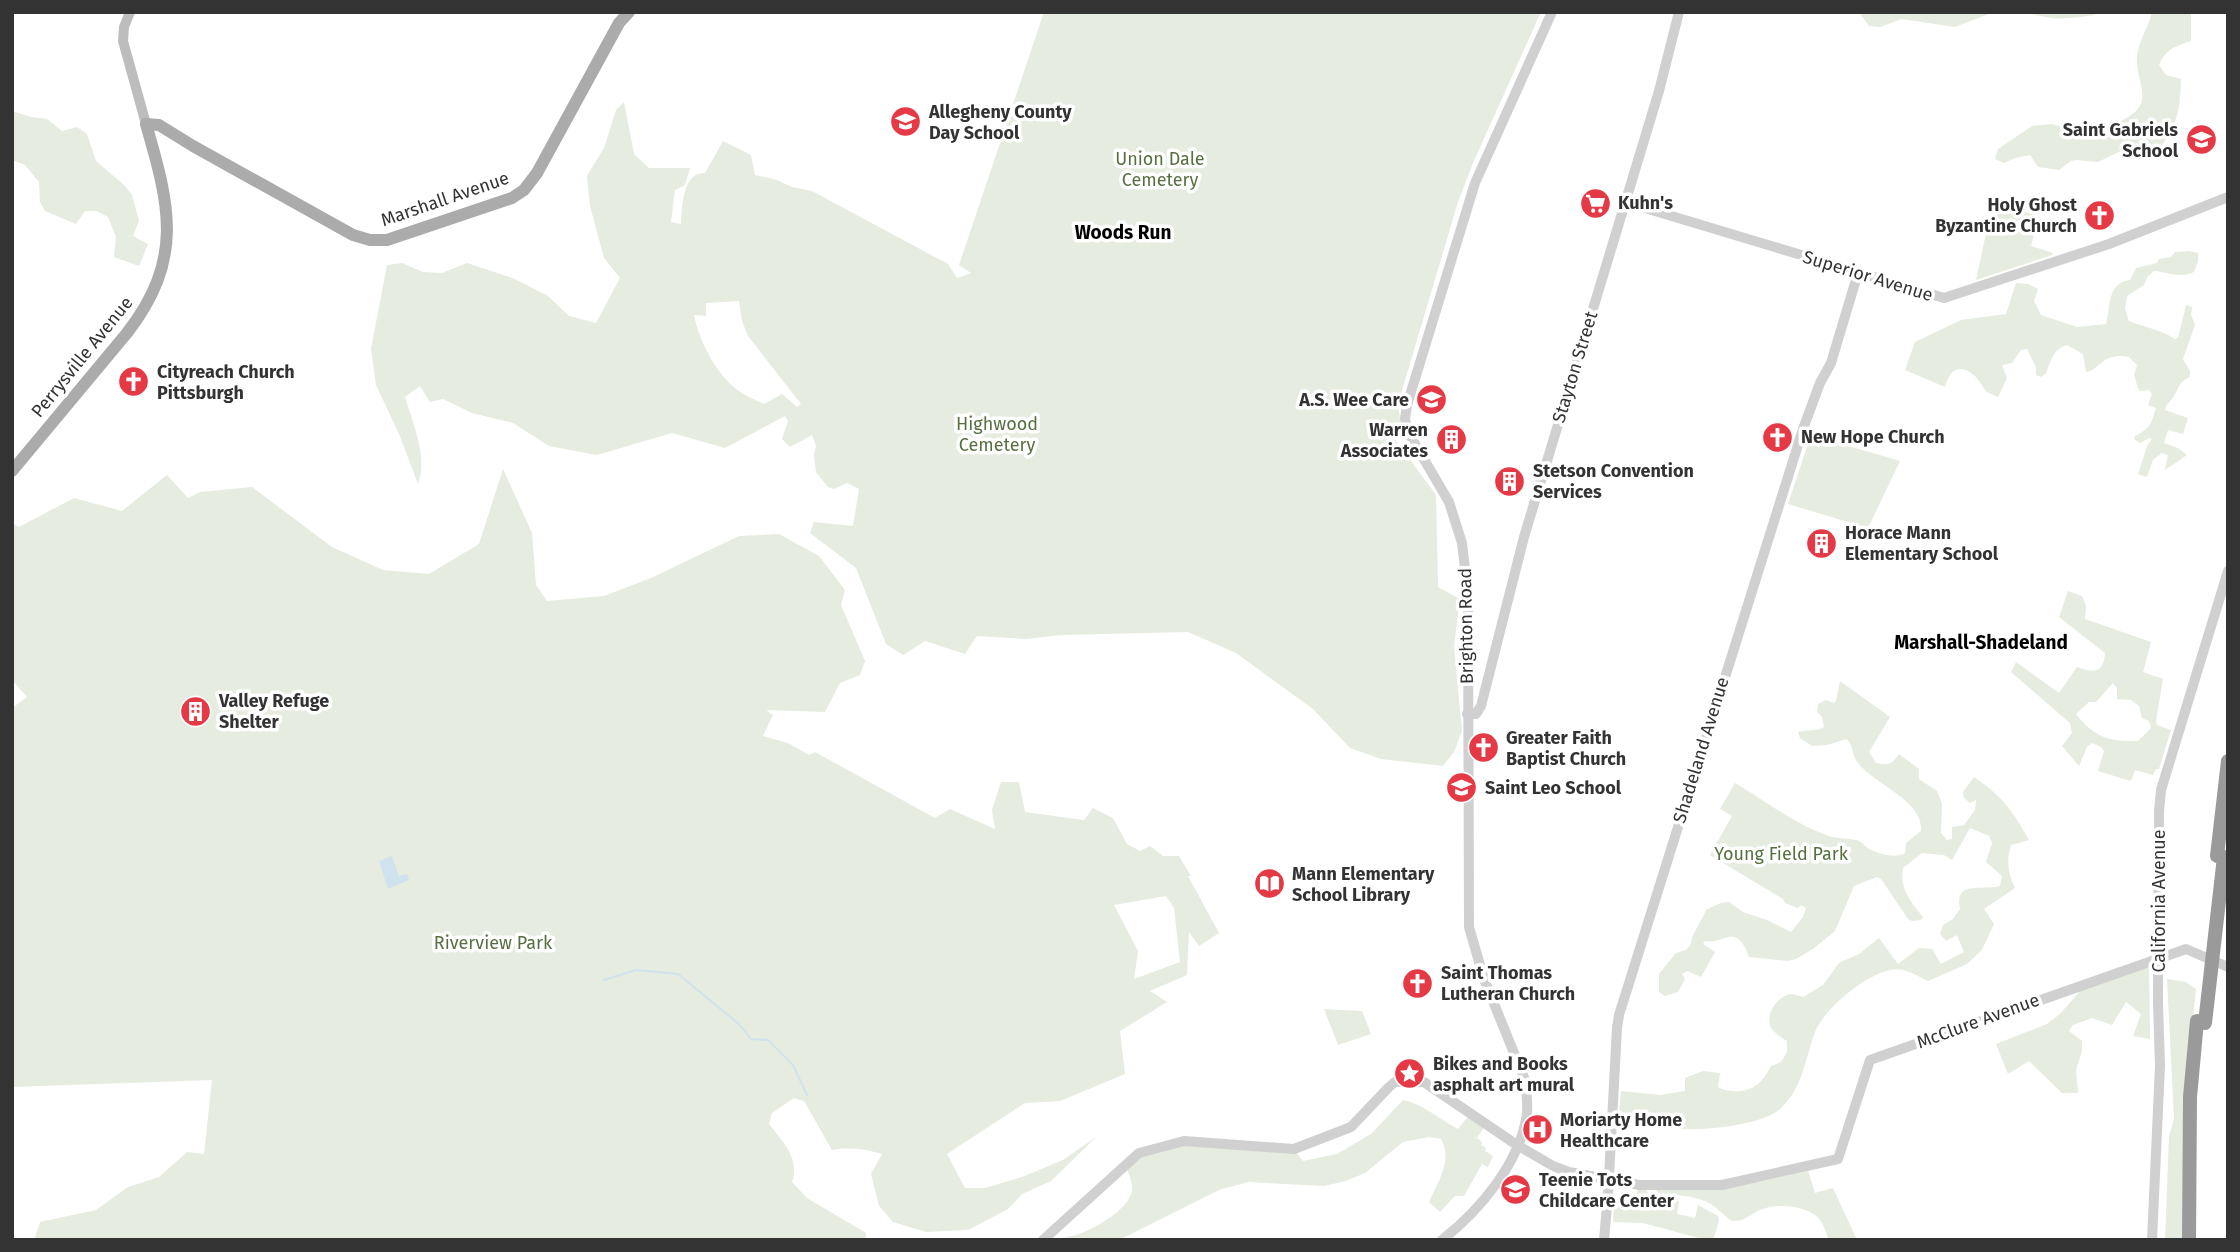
<svg xmlns="http://www.w3.org/2000/svg" width="2240" height="1252" font-family="'Fira Sans',sans-serif">
<rect width="100%" height="100%" fill="#fff"/>
<g fill="#e6ecdf" fill-rule="evenodd">
<path d="M1044,12H1541L1473,163L1458,202L1398,404L1402,434L1394,438L1436,495L1438,587L1460,599L1454,646L1462,731L1454,752L1443,766L1381,759L1350,748L1313,709L1236,653L1188,632L1062,635L1026,639L977,636L965,654L925,641L903,655L886,644L856,568L810,533L814,522L853,526L859,489L847,483L834,489L828,487L816,472L814,455L816,446L812,435L790,447L782,439L788,421L785,416L725,448L672,433L597,455L549,446L513,423L472,413L443,399L430,402L420,386L405,397C413,424 428,457 418,484L399,434L376,385L371,349L387,265L402,263L423,272L442,273L467,263L515,279L548,296L569,316L596,323L620,278L604,258L590,206L587,176L604,148L616,110L624,102L634,154L649,168H690L685,185L675,190L671,222L681,224C682,208 682,172 705,173L723,141L751,155L755,175L777,180L792,187L812,191L948,264L957,278L971,273L959,265ZM739,301L742,321L748,336L801,404L797,407L782,394L764,404C755,400 746,396 739,391C717,376 699,341 694,315L706,316V303Z"/>
<path d="M1859,12H1994L1955,27L1902,19L1880,27L1869,26Z"/>
<path d="M2027,12H2097L2094,15C2068,19 2052,21 2027,12Z"/>
<path d="M2152,12H2191V41C2174,47 2166,49 2159,65L2166,75L2181,79C2180,109 2178,126 2158,150L2121,151L2098,162L2077,160L2071,161L2059,170L2038,167L2030,155L2015,158L2004,163L1995,159L1998,149L2032,126L2051,124L2093,134C2105,127 2127,120 2136,111C2149,99 2138,79 2137,64C2135,45 2148,30 2152,12Z"/>
<path d="M12,111L31,117L47,119L62,131L77,127L87,134L96,161L124,185L132,195L139,221L133,236L148,244L139,266L114,257L116,237L108,217L97,211H85L76,224L45,211L40,202L39,182L25,165L12,160Z"/>
<path d="M1993,201L2039,216L2031,246L2053,253L2052,255L1976,280Z"/>
<path d="M2189,251L2198,253V261L2194,272C2179,279 2169,272 2154,271L2148,276L2144,285L2127,296L2125,309L2129,321C2144,327 2162,330 2175,339L2178,338L2186,305L2192,307L2191,315L2195,325L2183,359L2190,371V377C2177,382 2179,391 2171,400C2164,409 2169,399 2165,410L2188,418L2183,434L2168,430L2164,443L2178,448L2187,455L2165,470L2168,455L2162,453L2153,460L2147,477L2138,474L2147,446L2152,439L2149,438L2140,443L2134,439L2135,436C2151,428 2151,424 2156,408L2148,405L2152,394L2149,390L2139,391L2134,375L2137,365L2129,357C2118,355 2110,356 2101,363C2095,367 2094,371 2086,372L2083,354L2067,345C2053,349 2051,361 2046,373L2041,377L2036,375V367L2027,349L2021,350L2012,363L2002,365L2007,378L1998,397C1994,395 1990,394 1987,392C1983,388 1980,382 1977,378C1962,363 1950,367 1945,387L1905,370L1915,342L1961,320L2006,314L2016,283L2028,284L2038,289L2034,301L2041,315L2077,327L2106,324C2111,308 2106,283 2130,280L2136,268L2157,263L2159,259L2171,257L2175,252Z"/>
<path d="M1811,435L1900,461L1868,528L1788,504Z"/>
<path d="M503,469L532,533L536,585L547,601L604,596L651,578L739,536L779,534L819,556L845,590L841,605L865,661L860,675L840,683L825,712L766,710L773,715L763,736L788,743L809,755L815,752L935,818L950,809L995,829L992,810L1001,782H1019L1025,812L1084,820L1093,808L1113,818L1127,844L1140,851L1150,846L1163,856H1179L1191,876H1188L1219,933L1199,946L1189,932L1187,975L1150,991L1167,1002L1120,1031L1125,1074L1060,1101L1025,1103L947,1154L965,1188H985L1022,1177L1063,1160L1096,1137L1051,1181L1022,1194L1008,1209L968,1230L926,1232L893,1222L879,1206L871,1174L882,1154C865,1149 850,1147 832,1150L804,1101L794,1098L772,1113L769,1124C783,1142 800,1158 792,1182L807,1198L866,1233V1240H34L40,1222L96,1210L128,1187L159,1177L187,1152L204,1154L212,1080L12,1087V708L27,697L12,680V523L19,527L74,498L122,511L167,475L188,498L200,492L252,487L332,547L383,570L429,574L479,544ZM1166,896L1174,908L1180,962L1134,979L1138,951L1114,905Z"/>
<path d="M2068,591L2082,596L2086,606L2085,619L2151,642L2143,672L2163,679L2156,721L2157,725L2171,730L2159,769H2156L2153,775L2135,770L2131,781L2098,771L2104,751L2101,747L2092,743L2087,747L2079,766L2062,746L2072,733L2070,723L2011,672L2016,662L2059,693L2077,667C2095,674 2104,672 2105,653L2059,617ZM2113,683L2117,688V699L2131,700L2139,706L2142,718L2149,721L2151,728L2138,741C2109,742 2094,737 2076,714L2089,702H2096Z"/>
<path d="M1840,681L1890,717L1869,752L1876,763C1888,765 1892,765 1899,754L1919,769V779L1937,791L1942,804L1941,833L1947,840L1952,839V827L1964,825L1975,810L1976,800L1970,803L1964,798L1963,792L1974,777C2003,797 2012,810 2029,840L2011,845C2006,861 2008,873 2015,888L1984,909L1994,924L1982,950L1967,964L1928,981C1920,977 1911,972 1903,970C1877,963 1824,1008 1815,1032C1805,1059 1803,1088 1780,1109C1761,1126 1695,1132 1670,1128C1653,1125 1636,1116 1619,1111L1621,1091L1660,1095L1685,1091V1078L1703,1071L1720,1073L1718,1087C1730,1094 1751,1093 1761,1081C1765,1077 1768,1071 1771,1066L1781,1062L1787,1052V1041C1781,1037 1772,1032 1770,1025C1766,1014 1778,995 1791,994C1795,994 1799,996 1803,997L1823,985L1839,963L1859,954L1879,938L1898,964L1919,948L1932,949L1941,964L1964,952L1957,935L1946,941L1940,934L1943,925L1953,919L1960,909C1954,880 1980,891 2000,886L2002,876L1986,862L1992,843L1989,836L1970,828L1952,860L1944,855L1922,853L1903,868C1899,889 1911,902 1923,917L1921,920L1912,921L1908,919L1881,879L1877,877L1854,886L1835,931L1813,949L1796,959L1788,961L1749,957C1736,921 1724,945 1705,941L1703,944L1715,952L1701,977L1687,971L1682,974L1685,979L1678,992L1665,996L1659,992V974L1676,953L1686,950L1691,944L1692,937L1707,909L1721,903L1729,902L1743,912L1767,920L1791,932L1803,917L1806,908L1801,905L1798,908L1785,903L1783,899L1710,855L1732,816L1720,809L1735,783C1765,801 1796,825 1829,836C1838,839 1847,838 1856,840C1861,841 1865,846 1869,849C1880,854 1895,859 1905,853L1906,843L1921,831C1924,801 1874,784 1858,763C1851,755 1854,744 1846,739L1827,745L1812,746L1800,738L1798,732C1807,729 1815,732 1824,727L1822,717L1817,712L1818,704L1826,700L1834,703L1836,701Z"/>
<path d="M2149,967L2150,1039L2133,1036L2141,1014L2126,1002L2112,1025L2092,1018L2073,1025L2069,1031L2082,1041V1051L2076,1070L2078,1093H2062L2029,1061L2008,1074L1996,1044L2047,1024L2060,1014L2082,989Z"/>
<path d="M2167,979L2186,982L2196,989L2184,1108L2183,1240H2165L2169,1136L2174,1119Z"/>
<path d="M1324,1009L1362,1011L1371,1034L1338,1045Z"/>
<path d="M1403,1100C1421,1103 1441,1120 1458,1129L1471,1113L1487,1123L1477,1138L1482,1142L1481,1145L1486,1148L1485,1151L1493,1156L1488,1167L1482,1164L1464,1196H1455L1440,1212L1429,1202C1438,1182 1453,1160 1441,1139L1429,1137L1403,1142L1365,1173L1346,1181L1324,1186L1248,1182L1219,1190L1119,1240H1050C1057,1238 1064,1238 1072,1236C1090,1232 1128,1211 1132,1191C1133,1182 1128,1172 1125,1164L1178,1141L1294,1149L1303,1161L1337,1154L1371,1134Z"/>
<path d="M1808,1171L1815,1193L1833,1188L1857,1240H1829C1826,1233 1824,1225 1820,1220C1810,1206 1778,1203 1763,1209C1753,1212 1745,1222 1733,1221C1728,1220 1715,1205 1707,1202C1692,1195 1674,1195 1658,1193L1655,1188L1721,1190Z"/>
<path d="M1638,1189L1646,1190L1652,1198L1679,1201L1677,1214L1695,1218L1698,1205L1718,1216L1719,1221L1713,1240H1706L1643,1223L1613,1222L1614,1200L1635,1202Z"/>
</g>
<path fill="#cfe2ee" d="M392,856L399,876L407,874L409,880L388,889L379,861Z"/>
<g fill="none" stroke-linecap="round" stroke-linejoin="round">
<path stroke="#cfe2ee" stroke-width="2" d="M604,980L636,970L678,974L739,1024L751,1039L768,1040L793,1065L807,1095"/>
<g stroke="#d0d0d0" stroke-width="10">
<path d="M1625,202L1944,298L2109,244L2228,197"/>
<path d="M1467,714H1476L1481,706L1524,537L1659,91L1679,12"/>
<path d="M2159,811L2161,790L2228,571"/>
<path d="M1617,1028L1619,1015L1803,429L1820,383L1831,363L1858,273"/>
<path d="M1043,1240L1139,1153L1184,1141L1294,1149L1351,1127L1389,1087L1395,1082H1424L1517,1145L1553,1166L1569,1172L1639,1185H1722L1838,1159L1870,1060L2186,949L2228,967"/>
<path d="M1442,1240C1480,1210 1520,1163 1527,1114C1528,1103 1526,1091 1525,1080L1484,979L1469,927L1468,595L1462,543L1449,502L1408,432L1405,419L1407,405L1475,183L1552,12"/>
<path d="M1604,1240L1608,1195"/>
<path d="M2152,1240L2160,1066L2158,1002"/>
</g>
<path stroke="#bdbdbd" stroke-width="10" d="M130,12L124,27L123,41L146,124"/>
<g stroke="#ababab" stroke-width="12">
<path d="M146,124L159,125L193,146L353,235L370,240H387L512,198L524,190L537,173L619,23L629,12"/>
<path d="M12,471L127,333C184,259 170,207 146,124"/>
</g>
<g stroke="#9a9a9a" stroke-width="14">
<path d="M2217,856L2228,761"/>
<path d="M2189,1240L2190,1097L2197,1021"/>
</g>
<g stroke="#d0d0d0" stroke-width="10">
<path d="M2158,1002L2159,811"/>
<path d="M1608,1195L1617,1028"/>
</g>
<path stroke="#9a9a9a" stroke-width="14" d="M2205,1023L2224,857"/>
</g>
<defs>
<symbol id="school-disc" viewBox="-11 -11 22 22"><circle r="9.5" fill="#e63946" stroke="#fff"/><path d="M0-5L7-2L0 1L-7-2ZM-4 1L0 2.5L4 1V4Q0 6-4 4Z" fill="#fff"/></symbol>
<symbol id="supermarket-disc" viewBox="-11 -11 22 22"><circle r="9.5" fill="#e63946" stroke="#fff"/><path d="M-6-5.5h2.5l.6 2H6L4.5 2H-2.5L-4.4-4H-6ZM-1.5 3.2a1.3 1.3 0 1 0 .1 0ZM3 3.2a1.3 1.3 0 1 0 .1 0Z" fill="#fff"/></symbol>
<symbol id="church-disc" viewBox="-11 -11 22 22"><circle r="9.5" fill="#e63946" stroke="#fff"/><path d="M-1.2-6h2.4v3.5h3.3v2.4h-3.3V6h-2.4V-.1h-3.3v-2.4h3.3Z" fill="#fff"/></symbol>
<symbol id="building-disc" viewBox="-11 -11 22 22"><circle r="9.5" fill="#e63946" stroke="#fff"/><path d="M-4-6H4V6H1V3H-1V6H-4ZM-2.5-4.3h1.7v1.8h-1.7ZM.8-4.3h1.7v1.8H.8ZM-2.5-1h1.7V.8h-1.7ZM.8-1h1.7V.8H.8Z" fill="#fff"/></symbol>
<symbol id="library-disc" viewBox="-11 -11 22 22"><circle r="9.5" fill="#e63946" stroke="#fff"/><path d="M-6-4Q-3-5.5-.7-3.5V5Q-3 3-6 4ZM6-4Q3-5.5 .7-3.5V5Q3 3 6 4Z" fill="#fff"/></symbol>
<symbol id="sight-disc" viewBox="-11 -11 22 22"><circle r="9.5" fill="#e63946" stroke="#fff"/><path d="M0-6L1.8-2.2L6-1.7L2.9 1.2L3.7 5.4L0 3.3L-3.7 5.4L-2.9 1.2L-6-1.7L-1.8-2.2Z" fill="#fff"/></symbol>
<symbol id="hospital-disc" viewBox="-11 -11 22 22"><circle r="9.5" fill="#e63946" stroke="#fff"/><path d="M-5-5h3v3.5h4V-5h3V5h-3V1.5h-4V5h-3Z" fill="#fff"/></symbol>
</defs>
<g fill-rule="evenodd">
<use href="#school-disc" x="888" y="104" width="35" height="35"/>
<use href="#school-disc" x="2184" y="122" width="35" height="35"/>
<use href="#supermarket-disc" x="1578" y="186" width="35" height="35"/>
<use href="#church-disc" x="2082" y="198" width="35" height="35"/>
<use href="#church-disc" x="116" y="364" width="35" height="35"/>
<use href="#school-disc" x="1414" y="382" width="35" height="35"/>
<use href="#church-disc" x="1760" y="420" width="35" height="35"/>
<use href="#building-disc" x="1434" y="422" width="35" height="35"/>
<use href="#building-disc" x="1492" y="464" width="35" height="35"/>
<use href="#building-disc" x="1804" y="526" width="35" height="35"/>
<use href="#building-disc" x="178" y="694" width="35" height="35"/>
<use href="#church-disc" x="1466" y="730" width="35" height="35"/>
<use href="#school-disc" x="1444" y="770" width="35" height="35"/>
<use href="#library-disc" x="1252" y="866" width="35" height="35"/>
<use href="#church-disc" x="1400" y="966" width="35" height="35"/>
<use href="#sight-disc" x="1392" y="1056" width="35" height="35"/>
<use href="#hospital-disc" x="1520" y="1112" width="35" height="35"/>
<use href="#school-disc" x="1498" y="1172" width="35" height="35"/>
</g>
<g text-anchor="middle" dominant-baseline="central" stroke-width="7" stroke-linejoin="round" paint-order="stroke">
<g font-size="18" font-weight="bold" fill="#333" stroke="#fff" text-anchor="start">
<text x="929" y="112">Allegheny County<tspan x="929" dy="21">Day School</tspan></text>
<text x="2178" y="130" text-anchor="end">Saint Gabriels<tspan x="2178" dy="21">School</tspan></text>
<text x="1618" y="203">Kuhn's</text>
<text x="2077" y="205" text-anchor="end">Holy Ghost<tspan x="2077" dy="21">Byzantine Church</tspan></text>
<text x="157" y="372">Cityreach Church<tspan x="157" dy="21">Pittsburgh</tspan></text>
<text x="1409" y="400" text-anchor="end">A.S. Wee Care</text>
<text x="1428" y="430" text-anchor="end">Warren<tspan x="1428" dy="21">Associates</tspan></text>
<text x="1801" y="437">New Hope Church</text>
<text x="1533" y="471">Stetson Convention<tspan x="1533" dy="21">Services</tspan></text>
<text x="1845" y="533">Horace Mann<tspan x="1845" dy="21">Elementary School</tspan></text>
<text x="219" y="701">Valley Refuge<tspan x="219" dy="21">Shelter</tspan></text>
<text x="1506" y="738">Greater Faith<tspan x="1506" dy="21">Baptist Church</tspan></text>
<text x="1485" y="788">Saint Leo School</text>
<text x="1292" y="874">Mann Elementary<tspan x="1292" dy="21">School Library</tspan></text>
<text x="1441" y="973">Saint Thomas<tspan x="1441" dy="21">Lutheran Church</tspan></text>
<text x="1433" y="1064">Bikes and Books<tspan x="1433" dy="21">asphalt art mural</tspan></text>
<text x="1560" y="1120">Moriarty Home<tspan x="1560" dy="21">Healthcare</tspan></text>
<text x="1539" y="1180">Teenie Tots<tspan x="1539" dy="21">Childcare Center</tspan></text>
</g>
<g font-size="18" fill="#56703f" stroke="#fff">
<text x="1160" y="159">Union Dale<tspan x="1160" dy="21">Cemetery</tspan></text>
<text x="997" y="424">Highwood<tspan x="997" dy="21">Cemetery</tspan></text>
<text x="1781" y="854">Young Field Park</text>
<text x="493" y="943">Riverview Park</text>
</g>
<g font-size="18" fill="#333" stroke="#fff">
<text transform="translate(445 199) rotate(-19)">Marshall Avenue</text>
<text transform="translate(1868 276) rotate(17)">Superior Avenue</text>
<text transform="translate(82 357) rotate(-51)">Perrysville Avenue</text>
<text transform="translate(1575 367) rotate(-73)">Stayton Street</text>
<text transform="translate(1466 626) rotate(-91)">Brighton Road</text>
<text transform="translate(1701 750) rotate(-73)">Shadeland Avenue</text>
<text transform="translate(2159 901) rotate(-90)">California Avenue</text>
<text transform="translate(1978 1021) rotate(-20)">McClure Avenue</text>
</g>
<g font-size="19" font-weight="bold" fill="#000" stroke="#fff">
<text x="1123" y="232">Woods Run</text>
<text x="1981" y="642">Marshall-Shadeland</text>
</g>
</g>
<rect width="2240" height="1252" fill="none" stroke="#333333" stroke-width="28"/>
</svg>
